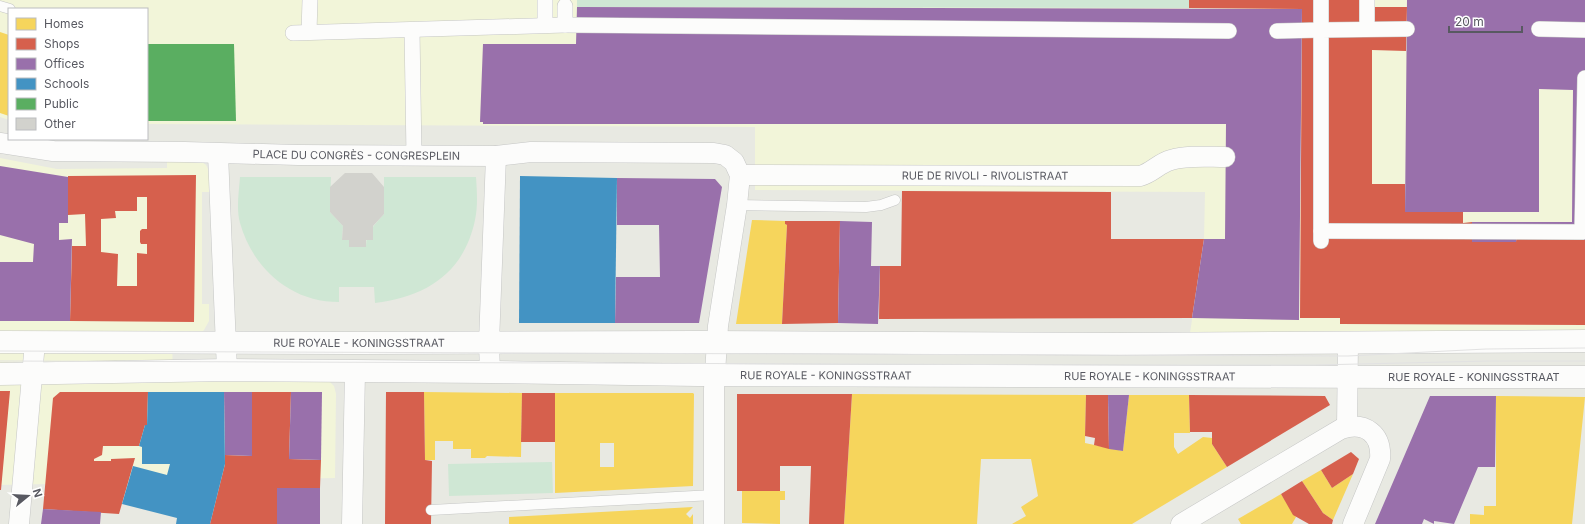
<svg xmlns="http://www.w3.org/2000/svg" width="1585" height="524" font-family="Inter,sans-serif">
<rect width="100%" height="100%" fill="#e8e9e2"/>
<g fill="#f2f5d9">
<path d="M0,0H1585V334L1190,333L1204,239L1205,192L755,190V127L147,124V9H9V120L0,117Z"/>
<path d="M0,158L57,169L167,168V159L202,162L206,165L210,173L211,192H202V304H209V321L204,330L200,334L172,336L173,382L327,379L334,386L336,394L335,478L0,485Z"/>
</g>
<g fill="#cfe7d4">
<path d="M577,0H1189V8L577,7Z"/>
<path d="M240,177H331L330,212L343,226L342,239L349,240V247L366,246C366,233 375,224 384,214V177H476C477,192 478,206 475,220C464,273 426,297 375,303L374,287H339V302C291,302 253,269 240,223C236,208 239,192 240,177Z"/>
<path d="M552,462L553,493L449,496L448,464Z"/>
</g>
<g fill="#f6d55c" fill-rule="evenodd">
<path d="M0,32L9,35V116L0,113Z"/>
<path d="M752,220L785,221V224L787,225L782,324H736Z"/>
<path d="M424,392L522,393L521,457L487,456L485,458H471V449H453V441H435V460H425Z"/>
<path d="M555,393H693L694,394L693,486L555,493ZM600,443H614V467H600Z"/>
<path d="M852,394L1086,395L1085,443L1123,451L1129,395H1189L1190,433H1174V447L1178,454L1203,437L1212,438V444L1227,467L1132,524H1012L1026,516L1021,507L1038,496L1031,459H981L977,524H844Z"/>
<path d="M1496,396L1585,397L1572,524H1470V514L1484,515V506H1496Z"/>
<path d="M1321,470L1332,488L1353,474L1333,520L1323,513L1302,481Z"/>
<path d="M742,491H785V500H780V524L742,523Z"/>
<path d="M1281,494L1296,517L1292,524H1241L1238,519Z"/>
<path d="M693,507L686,514L690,518L693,514V524H509V517Z"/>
</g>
<g fill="#d6604d" fill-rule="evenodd">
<path d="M1189,0H1372V7H1407L1406,51L1372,50V184H1405V212H1463V223L1472,222V242H1516L1517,232L1585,240V325L1340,324V318H1300L1302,9L1189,8Z"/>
<path d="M196,175L194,322L70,321L72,246H86L85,214L68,215V176ZM137,197H147V229H142L140,231V242L141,244H147V254L137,253V286H117L118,254L101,252V219L116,218L115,211H137Z"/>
<path d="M902,191L1111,192V239H1204L1192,318L879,319L880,266H901Z"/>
<path d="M785,221H840L838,323L782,324L787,225L785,224Z"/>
<path d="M0,391H10L1,490H0Z"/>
<path d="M60,392H148L147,425H145L139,446H103L102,455L94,459V461H111V459L135,458L119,514L43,509L53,398Z"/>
<path d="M252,392H291L289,459L321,460L320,488H277V524H210L225,464V455L252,456Z"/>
<path d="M386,392H424L425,460L432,461L431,524H385Z"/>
<path d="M522,393H555V442H521Z"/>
<path d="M737,394H852L844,524H809L811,466H780V491H737Z"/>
<path d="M1086,395H1108L1109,449L1094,445L1095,438L1085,436Z"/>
<path d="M1189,395L1325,396L1330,405L1227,467L1212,444V432H1190Z"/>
<path d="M1351,452L1359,459L1353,474L1332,488L1321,470Z"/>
<path d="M1302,481L1323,513L1333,520L1332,524H1309L1293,515L1281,494Z"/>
</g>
<g fill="#9970ab">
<path d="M1407,0H1585V240L1517,232L1516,242H1472V222H1572L1573,90L1539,89V212H1405Z"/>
<path d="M577,7L1302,9L1299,320L1192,318L1204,239H1225L1226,124H483V122H480L483,44H576Z"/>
<path d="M0,166L68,177V223H59V240L72,239L70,321H0V262H33L34,244L0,235Z"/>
<path d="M617,178L715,179L722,187L699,323H615L616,277H660L659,225H617Z"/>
<path d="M840,221L872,222L871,266H880L878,324L838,323Z"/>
<path d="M224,392H252V456L225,455Z"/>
<path d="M291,392H322L321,460L289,459Z"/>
<path d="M1108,395H1129L1123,451L1109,449Z"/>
<path d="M1430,396H1496L1495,467H1478L1454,524L1434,521V524L1424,519L1422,524H1375Z"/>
<rect x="277" y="488" width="43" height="36"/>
<path d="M43,509L101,512L100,524H41Z"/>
</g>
<g fill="#4393c3">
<path d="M520,176L617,178L615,323H519Z"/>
<path d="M148,392H224L225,464L210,524H176L177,518L122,504L133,466L167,475L170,464H142V447L139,446L145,425H147Z"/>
</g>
<path fill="#5aae61" d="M147,44H234L236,121H147Z"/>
<path fill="#d2d2cd" d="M345,173H372L384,187V214L373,226V240H366V247H349V240H342L343,226L330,212V187Z"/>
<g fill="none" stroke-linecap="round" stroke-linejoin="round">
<defs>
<g id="service">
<path d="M0,6L10,9"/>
<path d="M737,205L866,207L881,205L895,200"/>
<path d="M431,510L713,495"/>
</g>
<g id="pedestrian">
<path d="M545,0V25"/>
<path d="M565,25L1229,31"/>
<path d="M1367,29V0"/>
<path d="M1539,29L1585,30"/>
<path d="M412,30L414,156"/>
<path d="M1277,31L1321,30V0"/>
<path d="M309,32L310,0"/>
<path d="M293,33L565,25V6"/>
<path d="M1321,231L1582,232L1585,78"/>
<path d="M1321,241V30L1407,29"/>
</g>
<g id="minor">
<path id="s1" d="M0,143L53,151L185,152L298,155L496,156L531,152L714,153L725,155L734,162L740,175L737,205L718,326L714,389V524"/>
<path d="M218,154L227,370"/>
<path id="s2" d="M740,175L1140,176C1152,173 1159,163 1171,160C1187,155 1208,157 1225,157"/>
<path d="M490,372L489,343L496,156"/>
<path d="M1347,427L1348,343"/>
<path d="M19,524L35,342"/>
<path d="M352,524L355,372"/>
<path d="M1181,524L1341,429C1365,421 1382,434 1380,459L1353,524"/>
</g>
<g id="tertiary">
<path id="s3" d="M0,342L358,343L698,342L1117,344L1585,341"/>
<path id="s4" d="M0,374L227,370L490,372L698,375L1403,377H1585"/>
</g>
</defs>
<use href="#service" stroke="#c5c6c5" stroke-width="11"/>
<use href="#pedestrian" stroke="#c5c6c5" stroke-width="16"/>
<use href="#minor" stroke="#c5c6c5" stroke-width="21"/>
<use href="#tertiary" stroke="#c5c6c5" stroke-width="23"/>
<use href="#service" stroke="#fcfcfb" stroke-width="10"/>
<use href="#pedestrian" stroke="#fcfcfb" stroke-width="15"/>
<use href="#minor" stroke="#fcfcfb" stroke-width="20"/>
<use href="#tertiary" stroke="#fcfcfb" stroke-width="22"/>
<g stroke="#e2e2e2" stroke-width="1">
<path d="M0,351L1348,356L1486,349L1585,348"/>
<path d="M0,361L1117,365H1316L1489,361H1585"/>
</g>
</g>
<g text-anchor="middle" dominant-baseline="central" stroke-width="4" stroke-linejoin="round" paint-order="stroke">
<g font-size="11" fill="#585961" stroke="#fff">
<text stroke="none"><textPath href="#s1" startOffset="357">PLACE DU CONGRÈS - CONGRESPLEIN</textPath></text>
<text stroke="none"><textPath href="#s2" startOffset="245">RUE DE RIVOLI - RIVOLISTRAAT</textPath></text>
<text stroke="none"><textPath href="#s3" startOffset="359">RUE ROYALE - KONINGSSTRAAT</textPath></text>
<text stroke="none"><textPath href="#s4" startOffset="826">RUE ROYALE - KONINGSSTRAAT</textPath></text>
<text stroke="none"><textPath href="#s4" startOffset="1150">RUE ROYALE - KONINGSSTRAAT</textPath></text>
<text stroke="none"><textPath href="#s4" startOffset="1474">RUE ROYALE - KONINGSSTRAAT</textPath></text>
</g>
</g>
<rect x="8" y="8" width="140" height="132" fill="#ffffff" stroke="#bcbdc0"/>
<rect x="16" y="18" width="20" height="12" fill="#f6d55c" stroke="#bcbdc0"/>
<text x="44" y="28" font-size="12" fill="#585961">Homes</text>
<rect x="16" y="38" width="20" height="12" fill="#d6604d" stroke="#bcbdc0"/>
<text x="44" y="48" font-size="12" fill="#585961">Shops</text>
<rect x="16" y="58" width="20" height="12" fill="#9970ab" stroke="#bcbdc0"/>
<text x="44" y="68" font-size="12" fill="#585961">Offices</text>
<rect x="16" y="78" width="20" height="12" fill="#4393c3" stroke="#bcbdc0"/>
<text x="44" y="88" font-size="12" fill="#585961">Schools</text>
<rect x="16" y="98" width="20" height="12" fill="#5aae61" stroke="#bcbdc0"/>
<text x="44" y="108" font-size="12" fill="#585961">Public</text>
<rect x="16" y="118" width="20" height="12" fill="#d2d2cd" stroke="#bcbdc0"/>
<text x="44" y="128" font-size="12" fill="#585961">Other</text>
<g transform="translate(28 496) rotate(72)" stroke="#ffffff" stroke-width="3" paint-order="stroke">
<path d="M0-3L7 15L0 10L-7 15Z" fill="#585961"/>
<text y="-6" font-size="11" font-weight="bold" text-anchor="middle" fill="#585961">N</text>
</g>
<path d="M1449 26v6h73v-6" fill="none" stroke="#585961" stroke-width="2"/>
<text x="1455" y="26" font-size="12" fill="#585961" stroke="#ffffff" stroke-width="3" paint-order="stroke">20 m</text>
</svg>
